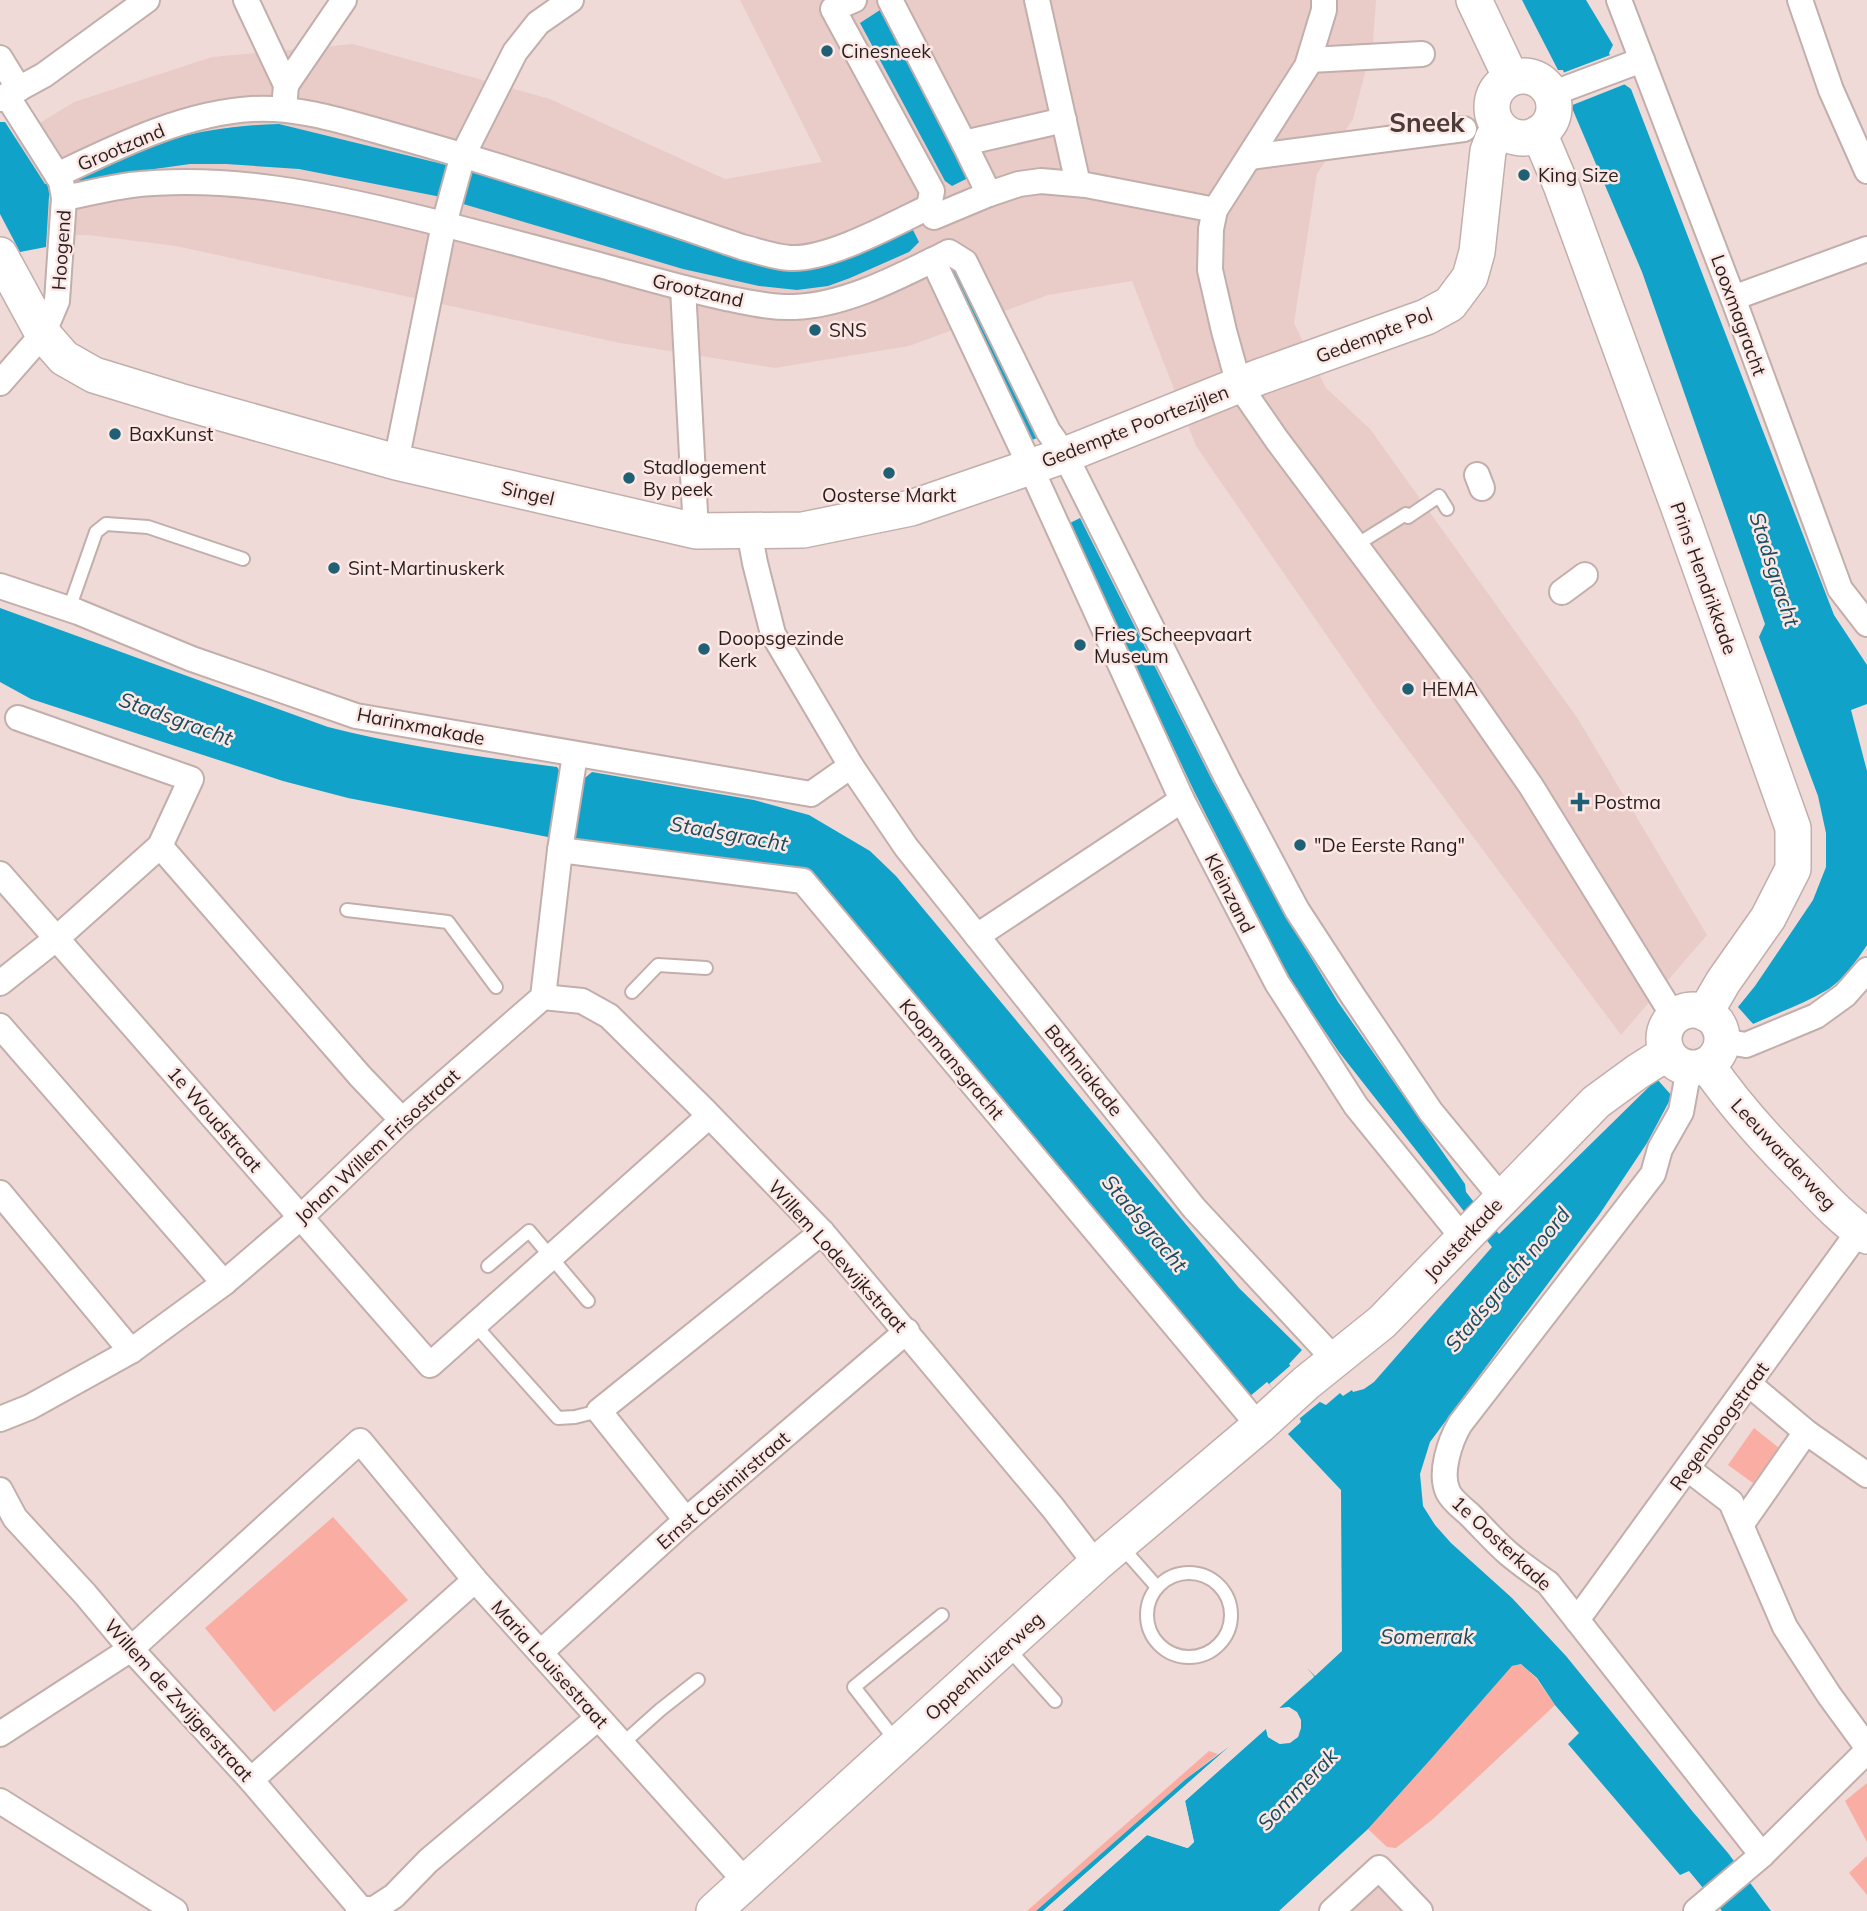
<svg xmlns="http://www.w3.org/2000/svg" width="1867" height="1911" font-family="Mulish,sans-serif">
<rect width="100%" height="100%" fill="#efdad7"/>
<g fill="#e9ccc8">
<path d="M740,0H1376L1373,42L1353,119L1317,174L1294,323L1326,388L1370,429L1578,719L1707,935L1621,1035L1374,704L1196,446L1132,281L1048,295L909,346L775,368L620,343L176,246L88,235L38,236L9,142L74,102L212,57L353,44L550,99L725,179L822,162Z"/>
<path d="M1383,1876L1416,1911H1346Z"/>
</g>
<g fill="#f9ada3">
<path d="M1754,1428L1779,1448L1753,1483L1728,1465Z"/>
<path d="M333,1517L408,1600L274,1712L205,1628Z"/>
<path d="M1521,1664L1536,1678L1555,1705L1433,1819L1396,1848L1387,1847L1368,1829L1430,1760L1512,1666Z"/>
<path d="M1209,1751L1218,1754L1186,1779L1036,1911H1027Z"/>
<path d="M1867,1783V1842L1845,1801Z"/>
<path d="M1867,1856V1895L1849,1873Z"/>
</g>
<g fill="#10a2c9">
<path d="M1522,0H1586L1613,45L1609,53L1622,84H1624L1631,89L1834,615L1867,665V704L1851,710L1867,771V945C1858,959 1842,981 1827,990C1804,1004 1777,1013 1753,1024L1751,1022L1672,1096L1647,1143L1599,1215L1430,1442L1420,1474L1423,1506L1435,1525L1451,1543L1512,1598L1566,1656L1693,1812L1728,1853L1771,1911H1722L1689,1871L1680,1875L1568,1744L1579,1733L1555,1705L1537,1678L1521,1664L1512,1666L1430,1760L1368,1829L1279,1911H1062L1147,1835L1187,1848L1194,1842L1185,1801L1266,1728L1268,1737L1280,1744L1298,1737L1301,1721L1289,1707L1278,1709L1314,1677L1307,1668L1231,1745L1043,1911H1036L1186,1779L1230,1746L1307,1668L1315,1676L1342,1651L1341,1490L1288,1434L1301,1422L1300,1419L1267,1382L1249,1397L808,873L581,841C572,835 558,832 548,837L348,798L283,781L31,699L0,682V608L328,727C403,746 480,757 557,767L561,773L586,777L592,772L754,800L809,815L870,851L896,876L1239,1288L1302,1350L1289,1364L1320,1402L1326,1405L1340,1393L1343,1396L1352,1390L1353,1392L1364,1389L1374,1382L1492,1247L1339,1052L1296,989L1272,946L1194,791L1068,524L1080,518L1213,782L1292,926L1338,1002L1465,1184L1466,1192L1499,1234L1657,1079L1738,1008V1007L1755,986L1813,900L1826,867V833L1818,796L1759,637L1765,624L1642,272L1572,108L1574,101L1563,70H1558Z"/>
<path d="M880,10L972,176L952,186L945,181L860,23Z"/>
<path d="M0,122H5L7,125L45,184H47L50,194L49,196L46,247L20,252L0,214Z"/>
<path d="M279,124L471,171L761,263L899,232L913,230L919,242L909,252L850,278L828,286L797,290L759,286L683,269L436,196L299,169L226,164H190L119,174L81,184L77,175C106,164 135,150 165,141C202,130 240,125 279,124Z"/>
<path d="M958,266L1041,436L1028,442L947,272Z"/>
</g>
<g fill="#efdad7">
<path d="M1613,54L1624,81L1628,83L1570,106L1560,74Z"/>
<path d="M1738,1007L1753,1024L1672,1096L1657,1079Z"/>
<path d="M1291,1365L1321,1401L1299,1419L1269,1384Z"/>
<path d="M1307,1668L1314,1676L1279,1708L1289,1707L1297,1712L1301,1720V1728L1298,1737L1290,1743L1280,1744L1268,1737L1266,1729L1185,1801L1194,1842L1188,1848L1147,1835L1062,1911H1058L1145,1832L1187,1844L1191,1841L1182,1799L1264,1725L1269,1726L1271,1735L1280,1741L1289,1740L1295,1735L1298,1721L1294,1715L1288,1711L1277,1712L1274,1708L1309,1676L1307,1673L1234,1748L1048,1911H1043L1231,1745Z"/>
</g>
<g fill="none" stroke-linecap="round" stroke-linejoin="round">
<defs>
<g id="lane">
<path d="M1356,545L1406,514L1408,517L1439,496L1447,509"/>
<path d="M69,609L96,532L106,524L148,527L243,559"/>
<path d="M347,910L448,922L496,987"/>
<path d="M632,992L658,965L706,968"/>
<path d="M488,1266L529,1231L588,1301"/>
<path d="M475,1325L558,1418L575,1417L599,1411"/>
<path d="M1120,1545L1157,1587"/>
<circle cx="1189" cy="1615" r="42"/>
<path d="M1010,1644L1015,1656L1055,1701"/>
<path d="M896,1741L854,1687L942,1615"/>
<path d="M622,1744L660,1710L698,1680"/>
</g>
<g id="street">
<path d="M246,0L286,85L284,109"/>
<path d="M854,0L833,9L932,191L929,207"/>
<path d="M890,0L964,143"/>
<path d="M1037,0L1078,184"/>
<path d="M1324,0V10L1307,66L1215,210L1211,229L1210,270L1224,331L1239,385L1277,440L1465,691L1531,786L1674,1017"/>
<path d="M1619,0L1733,298L1840,589L1867,624"/>
<path d="M1800,0L1831,90L1867,171"/>
<path d="M0,58L19,89"/>
<path d="M1310,60L1422,54"/>
<path d="M286,85L344,0"/>
<path d="M1551,94L1642,60"/>
<path d="M0,99L44,75L147,0"/>
<path d="M1250,157L1464,129"/>
<path d="M57,175C118,146 184,113 252,109C303,106 354,125 403,138C517,170 630,209 742,247C758,251 774,257 790,258C829,260 893,224 929,207"/>
<path d="M989,194L1019,184L1041,181L1086,185L1215,210"/>
<path d="M64,198C86,194 108,188 131,185C228,174 326,195 419,218C480,233 541,250 603,266C643,277 684,289 726,298C747,302 771,308 794,307C847,305 900,276 947,253"/>
<path d="M934,217L989,194L964,143L1064,120"/>
<path d="M949,252L965,262L1048,431L1065,455L1227,778L1297,910L1353,996L1431,1112L1501,1197"/>
<path d="M933,260L1030,466L1182,800L1277,983L1356,1106L1463,1238"/>
<path d="M683,288L696,531"/>
<path d="M1733,298L1867,249"/>
<path d="M0,383L43,334L57,301L64,198L61,181L7,96"/>
<path d="M396,462L444,224L463,155L515,52L538,23L571,0"/>
<path d="M1477,475L1482,488"/>
<path d="M749,531L755,563L773,634L851,766L906,847L1194,1208L1335,1360"/>
<path d="M0,586L78,612L192,659L356,716L811,794L851,766"/>
<path d="M1562,592L1585,575"/>
<path d="M160,846L360,1076L402,1120"/>
<path d="M560,850L803,881L1259,1426"/>
<path d="M0,874L430,1365L709,1116"/>
<path d="M977,936L1182,800"/>
<path d="M0,983L57,938L160,846L191,779L18,718"/>
<path d="M543,997L582,1001L609,1016L704,1110L822,1232L1053,1508L1096,1564"/>
<path d="M0,1026L224,1283"/>
<path d="M1722,1041L1746,1045L1816,1016L1845,995L1867,970"/>
<path d="M1689,1068L1681,1112L1660,1149L1653,1174L1460,1424C1450,1441 1439,1473 1448,1492C1453,1502 1463,1508 1470,1515C1483,1528 1495,1542 1509,1554C1521,1564 1535,1574 1548,1583L1762,1855"/>
<path d="M0,1193L131,1351"/>
<path d="M1749,1384L1806,1432L1867,1475"/>
<path d="M0,1419L30,1407L131,1351L224,1283L301,1217L402,1120L543,997L560,850L575,755"/>
<path d="M1688,1469L1731,1502L1785,1627L1829,1695L1867,1747"/>
<path d="M0,1490L15,1518L85,1594L131,1649L251,1780L361,1909"/>
<path d="M686,1520L599,1411L822,1232"/>
<path d="M1741,1525L1806,1432"/>
<path d="M1577,1620L1859,1231"/>
<path d="M541,1652L686,1520L907,1331"/>
<path d="M0,1734L131,1649L360,1441L475,1580L746,1882"/>
<path d="M251,1780L475,1580"/>
<path d="M0,1801L175,1911"/>
<path d="M358,1911L361,1909H374L394,1896L428,1861L598,1718"/>
<path d="M1332,1911L1379,1868L1420,1911"/>
<path d="M1696,1911L1762,1855L1867,1751"/>
</g>
<g id="secondary">
<path d="M1474,0L1511,78"/>
<circle cx="1523" cy="107" r="31"/>
<path d="M1539,133L1561,185L1683,519L1793,828V869L1768,918L1723,982L1705,1013"/>
<path d="M0,255L43,334L64,358L94,375L179,401L396,462L696,531L803,530L911,508L1065,455L1259,377L1426,317L1450,304L1470,277L1477,252L1488,151L1493,138L1500,129"/>
<circle cx="1693" cy="1039" r="29"/>
<path d="M1707,1065C1735,1106 1768,1142 1803,1177C1823,1198 1843,1220 1867,1236"/>
<path d="M714,1911L1096,1564L1259,1426L1306,1383L1382,1322L1596,1102L1637,1072L1667,1053"/>
</g>
</defs>
<use href="#lane" stroke="#c2aeab" stroke-width="16"/>
<use href="#street" stroke="#c2aeab" stroke-width="28"/>
<use href="#secondary" stroke="#c2aeab" stroke-width="38"/>
<use href="#lane" stroke="#fff" stroke-width="12"/>
<use href="#street" stroke="#fff" stroke-width="24"/>
<use href="#secondary" stroke="#fff" stroke-width="35"/>
</g>
<g fill="#1f6075" stroke="#fce7e4" stroke-width="2.5">
<circle cx="827" cy="51" r="7"/>
<circle cx="1524" cy="175" r="7"/>
<circle cx="815" cy="330" r="7"/>
<circle cx="115" cy="434" r="7"/>
<circle cx="889" cy="473" r="7"/>
<circle cx="629" cy="478" r="7"/>
<circle cx="334" cy="568" r="7"/>
<circle cx="1080" cy="645" r="7"/>
<circle cx="704" cy="649" r="7"/>
<circle cx="1408" cy="689" r="7"/>
<path d="M1576.5 791.5h7v7h7v7h-7v7h-7v-7h-7v-7h7z"/>
<circle cx="1300" cy="845" r="7"/>
</g>
<g text-anchor="middle" dominant-baseline="central" stroke-width="5" stroke-linejoin="round" paint-order="stroke">
<g font-size="19" fill="#261f1e" stroke="#fce7e4" text-anchor="start">
<text x="841" y="51">Cinesneek</text>
<text x="1538" y="175">King Size</text>
<text x="829" y="330">SNS</text>
<text x="129" y="434">BaxKunst</text>
<text x="643" y="467">Stadlogement<tspan x="643" dy="22">By peek</tspan></text>
<text x="889" y="495" text-anchor="middle">Oosterse Markt</text>
<text x="348" y="568">Sint-Martinuskerk</text>
<text x="1094" y="634">Fries Scheepvaart<tspan x="1094" dy="22">Museum</tspan></text>
<text x="718" y="638">Doopsgezinde<tspan x="718" dy="22">Kerk</tspan></text>
<text x="1422" y="689">HEMA</text>
<text x="1594" y="802">Postma</text>
<text x="1314" y="845">"De Eerste Rang"</text>
</g>
<g font-size="19" fill="#261f1e" stroke="#fce7e4">
<text transform="translate(121 147) rotate(-23)">Grootzand</text>
<text transform="translate(61 250) rotate(-86)">Hoogend</text>
<text transform="translate(698 290) rotate(13)">Grootzand</text>
<text transform="translate(1739 315) rotate(70)">Looxmagracht</text>
<text transform="translate(1374 335) rotate(-21)">Gedempte Pol</text>
<text transform="translate(1135 426) rotate(-21)">Gedempte Poortezijlen</text>
<text transform="translate(528 493) rotate(13)">Singel</text>
<text transform="translate(1704 578) rotate(70)">Prins Hendrikkade</text>
<text transform="translate(421 726) rotate(11)">Harinxmakade</text>
<text transform="translate(1230 893) rotate(63)">Kleinzand</text>
<text transform="translate(952 1059) rotate(50)">Koopmansgracht</text>
<text transform="translate(1084 1070) rotate(51)">Bothniakade</text>
<text transform="translate(215 1119) rotate(49)">1e Woudstraat</text>
<text transform="translate(377 1146) rotate(-43)">Johan Willem Frisostraat</text>
<text transform="translate(1784 1154) rotate(47)">Leeuwarderweg</text>
<text transform="translate(1463 1239) rotate(-47)">Jousterkade</text>
<text transform="translate(838 1256) rotate(48)">Willem Lodewijkstraat</text>
<text transform="translate(1719 1426) rotate(-54)">Regenboogstraat</text>
<text transform="translate(723 1490) rotate(-41)">Ernst Casimirstraat</text>
<text transform="translate(1502 1543) rotate(43)">1e Oosterkade</text>
<text transform="translate(550 1664) rotate(48)">Maria Louisestraat</text>
<text transform="translate(984 1666) rotate(-42)">Oppenhuizerweg</text>
<text transform="translate(179 1700) rotate(48)">Willem de Zwijgerstraat</text>
</g>
<g font-size="21" font-style="italic" fill="#184c5d" stroke="#fce7e4">
<text transform="translate(1775 569) rotate(72)">Stadsgracht</text>
<text transform="translate(176 718) rotate(20)">Stadsgracht</text>
<text transform="translate(729 833) rotate(10)">Stadsgracht</text>
<text transform="translate(1145 1223) rotate(50)">Stadsgracht</text>
<text transform="translate(1507 1279) rotate(-50)">Stadsgracht noord</text>
<text x="1427" y="1636">Somerrak</text>
<text transform="translate(1297 1789) rotate(-46)">Sommerak</text>
</g>
<g font-size="26" font-weight="bold" fill="#4a3a38" stroke="#fce7e4">
<text x="1427" y="122">Sneek</text>
</g>
</g>
</svg>
